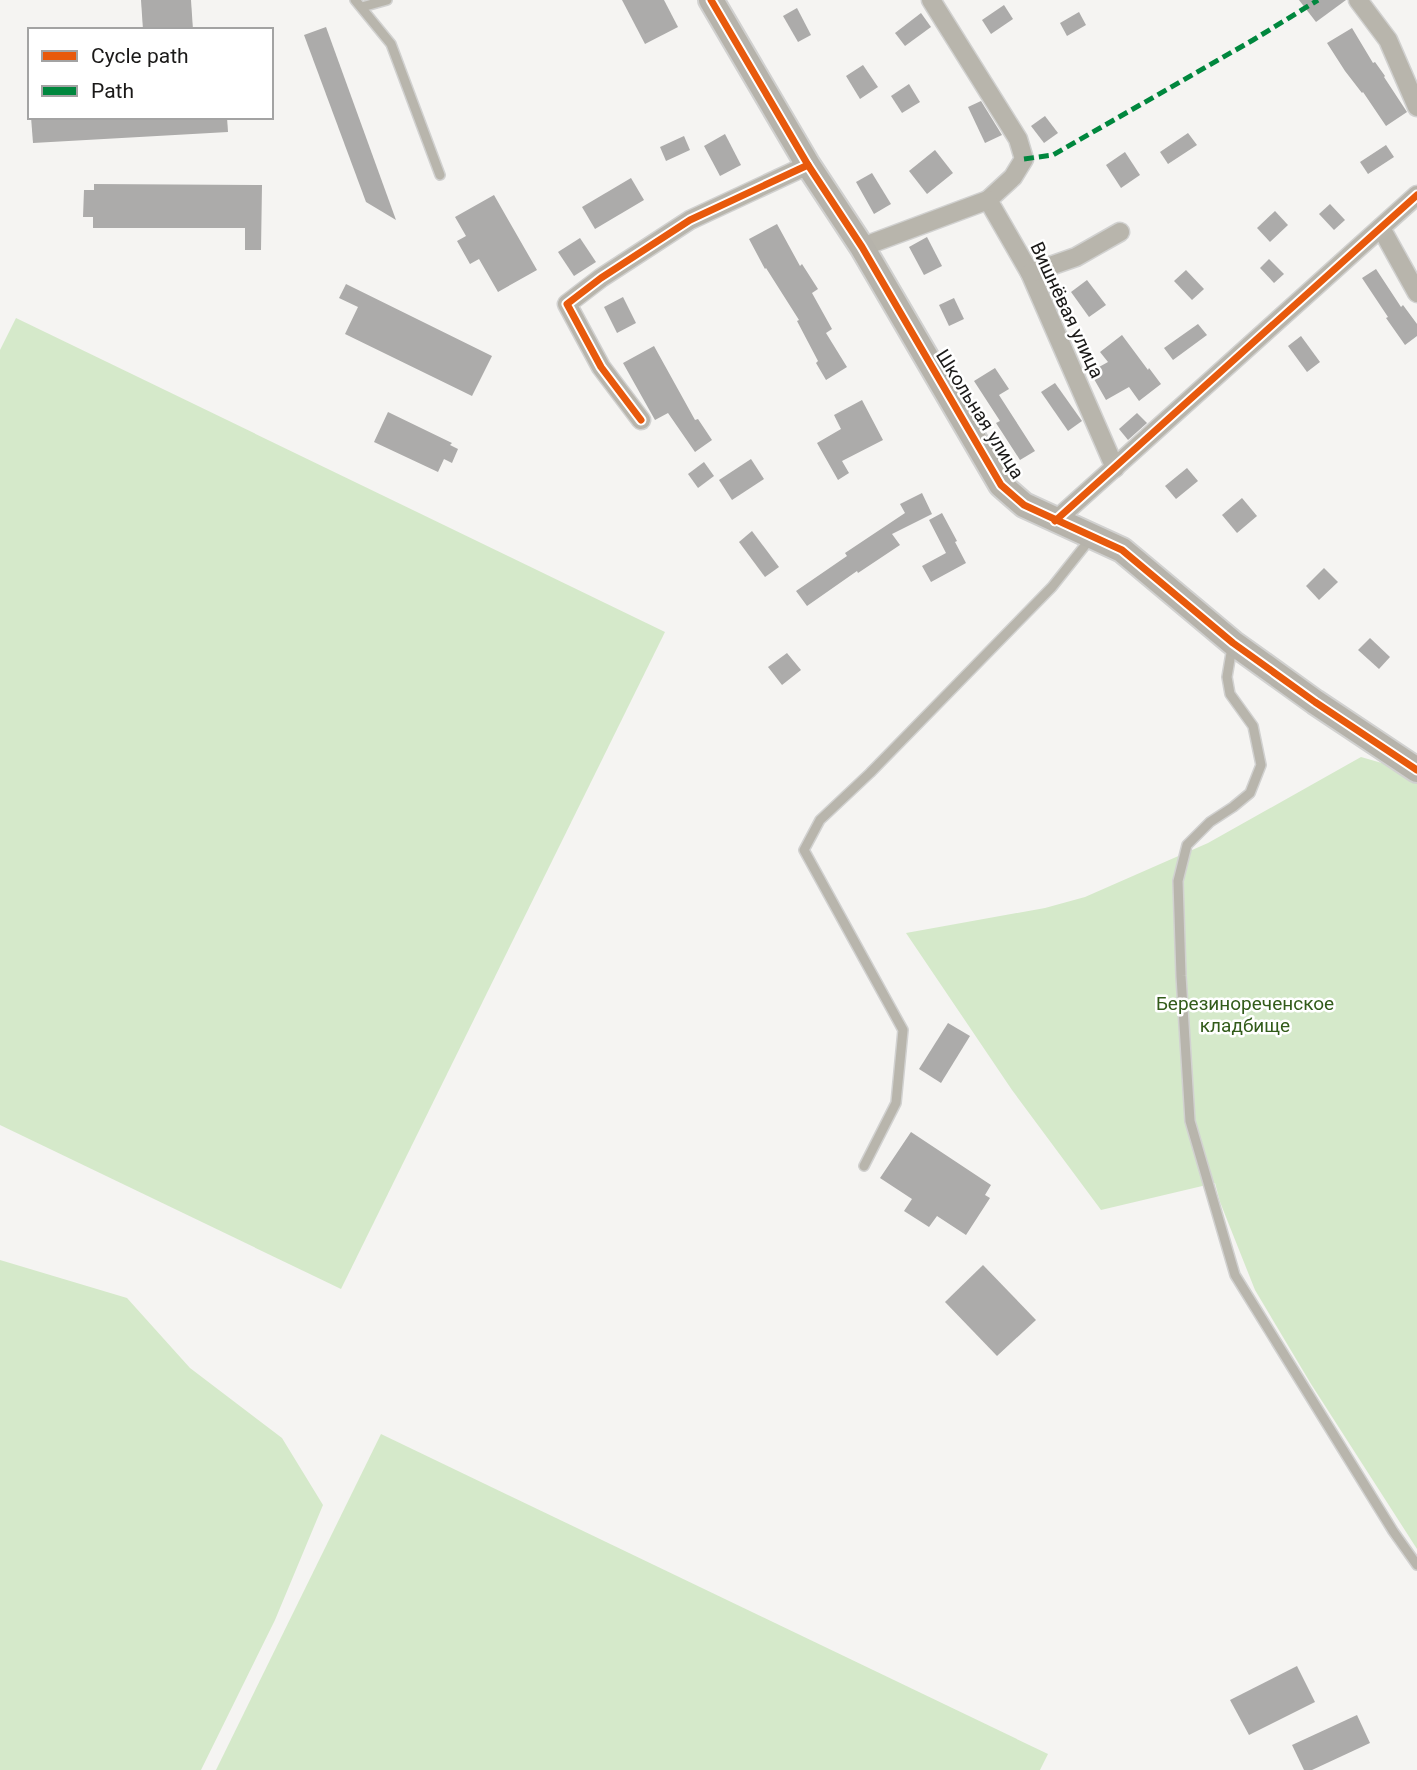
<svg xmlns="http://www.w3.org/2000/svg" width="1417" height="1770" font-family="Roboto,sans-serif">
<rect width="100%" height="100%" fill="#f5f4f2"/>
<g fill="#d5e9ca">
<path d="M16,318L665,632L341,1289L0,1125V350Z"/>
<path d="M1361,757L1406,770L1417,780V1549L1311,1384L1255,1290L1220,1202L1215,1183L1101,1210L1012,1090L906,933L1045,908L1085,897L1208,843Z"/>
<path d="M0,1260L127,1298L190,1368L282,1438L323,1505L275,1620L201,1770H0Z"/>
<path d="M381,1434L1048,1754L1040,1770H216Z"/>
</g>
<g fill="#acabaa">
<path d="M141,0H191L193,30H143Z"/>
<path d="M622,0H664L678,27L645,44Z"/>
<path d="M1299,0H1346L1316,22Z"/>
<path d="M1004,5L1013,19L991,34L982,20Z"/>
<path d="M797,8L811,35L798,42L783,16Z"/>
<path d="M1079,12L1086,25L1067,36L1060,23Z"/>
<path d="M921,13L931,27L905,46L895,33Z"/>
<path d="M326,27L396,220L366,202L304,35Z"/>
<path d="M1352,28L1373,63L1375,62L1385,76L1384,77L1407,112L1386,126L1363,92L1362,93L1345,71L1327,43Z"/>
<path d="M863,65L878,87L860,99L846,76Z"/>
<path d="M909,84L920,102L902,113L891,96Z"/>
<path d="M981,101L1002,135L985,143L968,107Z"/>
<path d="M1045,116L1058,133L1044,143L1031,126Z"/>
<path d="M31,117H227L228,132L33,143Z"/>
<path d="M1188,133L1197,145L1168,164L1160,152Z"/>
<path d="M725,134L741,165L720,176L704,146Z"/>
<path d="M684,136L690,150L666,161L660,147Z"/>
<path d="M1386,145L1394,157L1368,174L1360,162Z"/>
<path d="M935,150L953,173L927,194L909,171Z"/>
<path d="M1125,152L1140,175L1121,188L1106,165Z"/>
<path d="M872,173L891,204L874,214L856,182Z"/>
<path d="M631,178L644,200L595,229L582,207Z"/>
<path d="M94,184L262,185L261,250H245V228H93V217H83L84,190H94Z"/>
<path d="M494,195L537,270L498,292L479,259L470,264L457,241L466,236L455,217Z"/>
<path d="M1330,204L1345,220L1334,230L1319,214Z"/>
<path d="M1275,211L1288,225L1270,242L1257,228Z"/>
<path d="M777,224L800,266L802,264L818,289L812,293L832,329L826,333L847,367L826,380L816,363L818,361L797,321L799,320L766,268L765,269L749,239Z"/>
<path d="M927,237L942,266L924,275L909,247Z"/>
<path d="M580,238L596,262L574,276L558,252Z"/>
<path d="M1269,259L1284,274L1274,283L1260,268Z"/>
<path d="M1376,269L1401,307L1403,305L1417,324V336L1405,345L1386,318L1388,317L1362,278Z"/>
<path d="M1186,270L1204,289L1192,300L1174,281Z"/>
<path d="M1087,280L1106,305L1089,317L1071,292Z"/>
<path d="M346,284L492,356L472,396L345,334L358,307L339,298Z"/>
<path d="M623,297L636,323L617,333L604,307Z"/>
<path d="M954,298L964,319L949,326L939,305Z"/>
<path d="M1198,324L1207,335L1173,360L1164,348Z"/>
<path d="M1122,335L1148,370L1149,368L1161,384L1139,401L1129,387L1106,400L1090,372L1108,362L1100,352Z"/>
<path d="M1301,336L1320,362L1307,372L1288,346Z"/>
<path d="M654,346L695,420L698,419L712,440L695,452L668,413L655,420L623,363Z"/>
<path d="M995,368L1009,389L999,395L1035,451L1020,460L996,423L1000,421L974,381Z"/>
<path d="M1055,383L1082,421L1068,431L1041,392Z"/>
<path d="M862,400L883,440L842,461L849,473L838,480L817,443L841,429L834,415Z"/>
<path d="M388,412L452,443L450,445L458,449L452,463L444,459L438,472L374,442Z"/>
<path d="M1137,413L1147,423L1128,440L1119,429Z"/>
<path d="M751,459L764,479L732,500L719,480Z"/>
<path d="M704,462L714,476L698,488L688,474Z"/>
<path d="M1187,468L1198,481L1176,499L1165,486Z"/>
<path d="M922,493L932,514L892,534L900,545L858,573L857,571L807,606L796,591L847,556L845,553L905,513L900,504Z"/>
<path d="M1242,498L1257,516L1237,533L1222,515Z"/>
<path d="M942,513L957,541L955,542L966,563L931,582L922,566L946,553L929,520Z"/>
<path d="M752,531L779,567L765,577L739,542Z"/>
<path d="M1324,568L1338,582L1319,600L1306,586Z"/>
<path d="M1370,638L1390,657L1379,669L1358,650Z"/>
<path d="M787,653L801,670L782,685L768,667Z"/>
<path d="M948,1023L970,1036L941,1083L919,1069Z"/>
<path d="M911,1132L991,1185L985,1195L990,1198L966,1235L937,1216L929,1227L904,1211L912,1199L880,1178Z"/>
<path d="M983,1265L1036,1320L997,1356L945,1302Z"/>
<path d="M1297,1666L1315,1702L1249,1735L1230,1700Z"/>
<path d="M1357,1715L1370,1743L1312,1770H1304L1292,1745Z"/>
</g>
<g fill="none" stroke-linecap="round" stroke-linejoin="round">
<defs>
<g id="lane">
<path d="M355,0L391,44L440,175"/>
<path d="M362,7L387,0"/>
<path d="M1232,647L1227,677L1230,694L1253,726L1261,765L1250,793L1233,807L1210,822L1187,845L1178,881L1181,976L1190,1121L1235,1275L1393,1531L1417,1565"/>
<path d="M864,1166L896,1103L903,1030L804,850L820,820L870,773L1052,587L1091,538"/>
</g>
<g id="street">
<path d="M931,0L1018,139L1024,159L1013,177L988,200L1030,273L1115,468"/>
<path d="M1358,0L1388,40L1417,107"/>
<path d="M1381,228L1417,293"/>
<path d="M862,247L988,200"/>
<path d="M1030,273L1076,257L1120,232"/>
<path d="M641,420L601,367L567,304L601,278L690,220L808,165"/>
<path d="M1055,521L1417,195"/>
</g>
<path id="secondary" d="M711,0L808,165L862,247L1001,485L1024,505L1122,550L1233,643L1315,702L1417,770"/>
</defs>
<use href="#lane" stroke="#d1d1d0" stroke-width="12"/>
<use href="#street" stroke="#d1d1d0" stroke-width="21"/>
<use href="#secondary" stroke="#d1d1d0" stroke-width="28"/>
<use href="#lane" stroke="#b8b5ac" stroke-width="9"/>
<use href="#street" stroke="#b8b5ac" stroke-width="18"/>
<use href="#secondary" stroke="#b6b3ab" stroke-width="24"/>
<path stroke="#00873e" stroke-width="5" stroke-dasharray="10 5" stroke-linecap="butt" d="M1024,159L1053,155L1253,40L1318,0"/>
<defs>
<g id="cycleway">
<path d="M711,0L808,165L862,247L1001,485L1024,505L1122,550L1233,643L1315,702L1417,770"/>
<path d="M641,420L601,367L567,304L601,278L690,220L808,165"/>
<path d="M1055,521L1417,195"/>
</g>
</defs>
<use href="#cycleway" stroke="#fff" stroke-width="11"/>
<use href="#cycleway" stroke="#e8590c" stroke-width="7"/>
</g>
<g text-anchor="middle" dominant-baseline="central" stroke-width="5" stroke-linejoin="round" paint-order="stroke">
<g font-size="19" fill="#1a1918" stroke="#fff">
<text transform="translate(1067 310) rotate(65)">Вишнёвая улица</text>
<text transform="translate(980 414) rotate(58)">Школьная улица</text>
</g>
<g font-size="19" fill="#325b1a" stroke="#fff">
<text x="1245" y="1003">Березинореченское<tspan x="1245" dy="22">кладбище</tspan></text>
</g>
</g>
<rect x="28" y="28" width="245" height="91" fill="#ffffff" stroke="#a3a3a3" stroke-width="2"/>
<rect x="42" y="51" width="35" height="10" fill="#e8590c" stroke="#a3a3a3" stroke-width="2"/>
<text x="91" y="63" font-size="21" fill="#1a1918">Cycle path</text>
<rect x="42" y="86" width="35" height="10" fill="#00873e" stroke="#a3a3a3" stroke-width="2"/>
<text x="91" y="98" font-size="21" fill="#1a1918">Path</text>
</svg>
